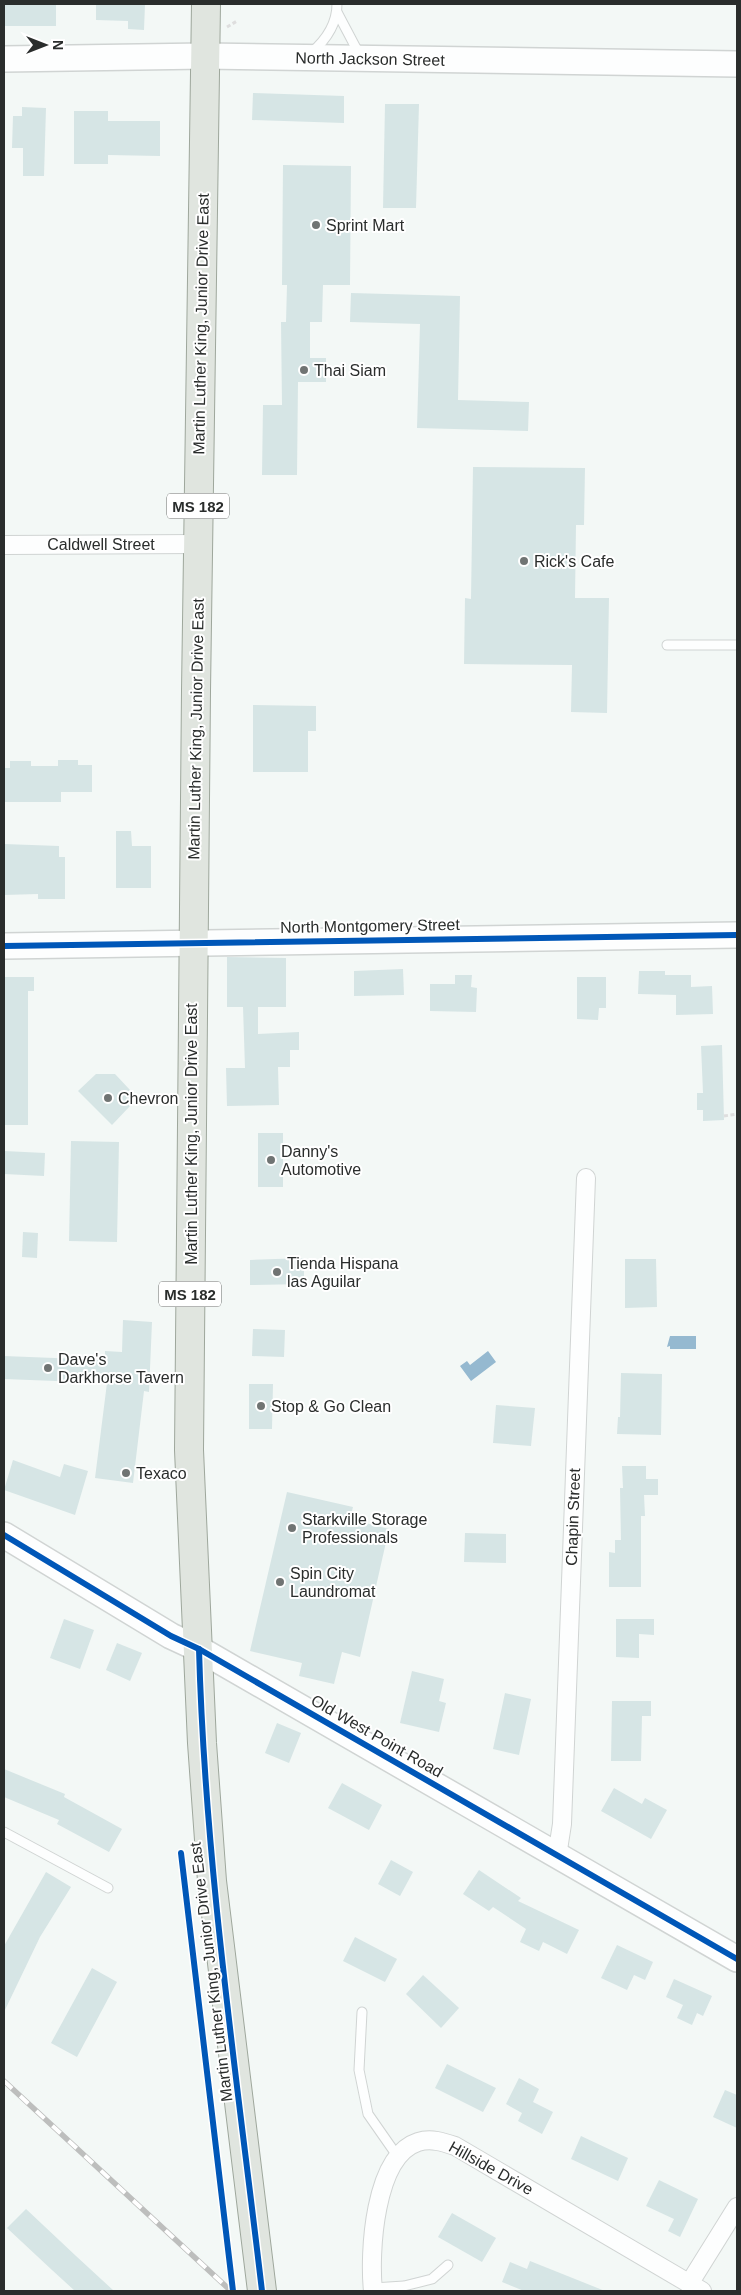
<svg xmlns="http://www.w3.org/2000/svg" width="741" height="2295" font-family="Arial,sans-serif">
<rect width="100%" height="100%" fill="#f3f8f6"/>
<g fill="#95b9d0">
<path d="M670,1336H696V1349H670V1346L667,1347Z"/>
<path d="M488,1351L496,1362L471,1381L460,1366L467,1361L470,1365Z"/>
</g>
<g fill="#d6e5e5">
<rect x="4" y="4" width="52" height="22"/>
<path d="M96,4H145L144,30L128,29V21L96,20Z"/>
<path d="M253,93L344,96V123L252,120Z"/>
<path d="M385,104H419L416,208H383Z"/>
<path d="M22,107L46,108L44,176H23V148H12L13,116H22Z"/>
<path d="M74,111H108V121H160V156L108,155V164H74Z"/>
<path d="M283,165L351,166L350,285H323L322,322H310V358H326V382H298L297,475H262L263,405H282L281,322H286L287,285H282Z"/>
<path d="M351,293L460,296L458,400L529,402L528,431L417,428L420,324L350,322Z"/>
<path d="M473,467L585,468L584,525H576L575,598H609L607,713L571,712L572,665L464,664L465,598L471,599Z"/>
<path d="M253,705L316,706V731H308V772H253Z"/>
<path d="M58,760H78V765H92V792H61V802H4V768H10V761H31V766H58Z"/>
<path d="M116,831H131L132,846H151V888H116Z"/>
<path d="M4,844L59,846V857H65V899H38V894L4,895Z"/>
<path d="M227,957L286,958V1007H258V1034L299,1032V1050H290V1067H278L279,1105L227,1106L226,1068H245L243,1007H227Z"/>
<path d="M403,969L404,995L354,996V971Z"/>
<path d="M639,971H665V975H691V987L712,986L713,1014L676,1015V995L638,994Z"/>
<path d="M455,975H472L471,987L477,988L476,1012L430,1011V984H455Z"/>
<path d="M4,977H34V991H28V1125H4Z"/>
<path d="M577,977H606V1008H599L598,1020L577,1019Z"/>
<path d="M722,1045L724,1120L703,1121V1110H697V1093H703L701,1046Z"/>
<path d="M96,1074H115L130,1090V1106L112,1125L78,1091Z"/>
<rect x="258" y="1133" width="25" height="54"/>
<path d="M71,1141L119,1142L117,1242L69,1241Z"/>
<path d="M4,1151L45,1153L44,1176L4,1174Z"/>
<path d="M23,1232L38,1233L37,1258L22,1257Z"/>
<path d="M304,1258V1284L250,1285V1260Z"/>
<path d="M625,1259H656L657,1307L625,1308Z"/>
<path d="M123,1320L152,1322L149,1392L144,1391L133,1483L95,1478L107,1383L4,1379V1356L105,1360V1351L122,1352Z"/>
<path d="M253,1329L285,1330L284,1357L252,1356Z"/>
<path d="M621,1373L662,1374L661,1435L617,1434L618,1417H620Z"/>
<path d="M249,1384H273L272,1429H249Z"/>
<path d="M496,1405L535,1408L531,1446L493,1443Z"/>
<path d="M13,1460L60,1477L64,1464L88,1471L75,1515L4,1490Z"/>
<path d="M622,1466H646V1479H658V1495H644L645,1516H641V1587H609V1552L615,1553V1540H621L620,1488H623Z"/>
<path d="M287,1492L353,1507L350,1519L389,1529L360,1657L342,1652L334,1684L299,1676L302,1663L250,1651Z"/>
<path d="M465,1533L506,1534V1563L464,1562Z"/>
<path d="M64,1619L94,1630L80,1669L50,1658Z"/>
<path d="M616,1619H654V1635L639,1634V1658L616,1657Z"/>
<path d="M117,1643L142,1653L130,1681L106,1670Z"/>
<path d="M412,1671L444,1679L439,1701L446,1703L439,1732L400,1723Z"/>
<path d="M505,1693L531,1699L519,1755L493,1749Z"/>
<path d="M612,1701H651V1716H642L641,1761H611Z"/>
<path d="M277,1723L301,1733L289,1763L265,1753Z"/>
<path d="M4,1769L65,1794L64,1797L122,1829L109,1852L57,1824L59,1820L4,1797Z"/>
<path d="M342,1783L382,1805L369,1830L328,1808Z"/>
<path d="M614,1788L642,1804L645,1798L667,1810L651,1839L601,1811Z"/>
<path d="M391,1860L413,1872L400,1896L378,1884Z"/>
<path d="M479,1870L521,1898L518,1901L579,1930L567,1954L543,1942L539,1951L520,1942L526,1929L493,1907L489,1911L463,1894Z"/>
<path d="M46,1872L71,1887L40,1937L4,2012V1946Z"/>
<path d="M355,1937L397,1959L385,1982L343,1961Z"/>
<path d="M617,1945L653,1962L645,1980L634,1975L627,1990L601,1978Z"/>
<path d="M92,1968L117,1982L77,2057L51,2043Z"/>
<path d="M423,1975L459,2008L441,2028L406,1994Z"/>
<path d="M674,1979L712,1996L703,2016L697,2013L692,2025L677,2018L683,2005L666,1997Z"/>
<path d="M447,2064L496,2088L483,2112L435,2088Z"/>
<path d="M519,2078L539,2089L533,2102L553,2112L542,2134L518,2121L522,2113L506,2104Z"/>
<path d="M725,2090L737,2095V2128L713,2117Z"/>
<path d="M581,2136L628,2158L618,2181L571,2159Z"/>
<path d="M659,2180L698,2199L680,2237L668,2231L674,2219L646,2206Z"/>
<path d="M26,2209L76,2256L114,2291H75L52,2270L7,2228Z"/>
<path d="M452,2213L496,2238L482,2262L438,2237Z"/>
<path d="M530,2261L605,2291H524L502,2282L510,2262L527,2269Z"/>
</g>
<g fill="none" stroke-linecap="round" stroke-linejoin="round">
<defs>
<g id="lane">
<path d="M337,12L356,48L362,54"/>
<path d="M311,53C326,40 337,24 337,4"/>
<path d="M667,645H737"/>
<path d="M4,1832L108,1888"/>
<path d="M362,2012L359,2070L368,2114L398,2157"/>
<path d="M373,2288L404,2286L432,2279L448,2265"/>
</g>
<g id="street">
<path d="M4,545L198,544"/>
<path d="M557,1856L562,1824L586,1178"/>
<path d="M689,2284L737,2207"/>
<path d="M373,2291C369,2253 374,2156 418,2142C431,2138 443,2142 455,2146L702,2291"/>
</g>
<g id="secondary">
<path d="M4,59L205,56L737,64"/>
<path d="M4,946L737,935"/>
<path d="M4,1535L171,1636L199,1649L737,1959"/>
</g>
<path id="primary" d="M206,4L196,691L189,1450L202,1743L212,1881L262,2291"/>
</defs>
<use href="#lane" stroke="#d0d4d3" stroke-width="11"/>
<use href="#street" stroke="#d0d4d3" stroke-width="20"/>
<use href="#secondary" stroke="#d0d4d3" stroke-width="28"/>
<use href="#primary" stroke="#9ea79c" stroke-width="30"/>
<g stroke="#dedede" stroke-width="3" stroke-dasharray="4 2.5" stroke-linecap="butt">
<path d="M227,27L237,21"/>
<path d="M724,1116L737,1114"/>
</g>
<use href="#lane" stroke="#fdfefe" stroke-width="9"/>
<use href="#street" stroke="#fdfefe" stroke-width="18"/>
<use href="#secondary" stroke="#fdfefe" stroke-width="25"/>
<use href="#primary" stroke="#e0e5df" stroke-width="28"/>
<defs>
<path id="rail" d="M4,2081L231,2291"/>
</defs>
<use href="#rail" stroke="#bdbebd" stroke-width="5.5"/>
<use href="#rail" stroke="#fff" stroke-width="4" stroke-dasharray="11" stroke-linecap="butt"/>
<defs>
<g id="cycleway">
<path d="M4,946L737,935"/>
<path d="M4,1535L171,1636L199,1649L737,1959"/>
<path d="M199,1649C205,1865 237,2078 262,2291"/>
<path d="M181,1853L233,2291"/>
</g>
</defs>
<use href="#cycleway" stroke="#fff" stroke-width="9"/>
<use href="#cycleway" stroke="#0057b8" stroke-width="6"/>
</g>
<g fill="#707473" stroke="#fff" stroke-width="2">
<circle cx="316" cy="225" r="5"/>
<circle cx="304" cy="370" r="5"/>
<circle cx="524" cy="561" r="5"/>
<circle cx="108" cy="1098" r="5"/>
<circle cx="271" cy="1160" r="5"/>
<circle cx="277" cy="1272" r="5"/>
<circle cx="48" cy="1368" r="5"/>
<circle cx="261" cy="1406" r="5"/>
<circle cx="126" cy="1473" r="5"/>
<circle cx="292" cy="1528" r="5"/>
<circle cx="280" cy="1582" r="5"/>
</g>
<g text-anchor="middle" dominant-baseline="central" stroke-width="4" stroke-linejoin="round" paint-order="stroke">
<g fill="#fff" stroke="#6a6c6b" stroke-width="1">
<rect x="167" y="493.5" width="62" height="25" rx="4"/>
<rect x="159" y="1281.5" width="62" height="25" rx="4"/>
</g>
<g font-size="15" font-weight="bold" fill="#2a2d2c">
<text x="198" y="506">MS 182</text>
<text x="190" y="1294">MS 182</text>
</g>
<g font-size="16" fill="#2a2d2c" stroke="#fff">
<text transform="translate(370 59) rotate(1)">North Jackson Street</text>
<text transform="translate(201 324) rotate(-89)">Martin Luther King, Junior Drive East</text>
<text x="101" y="544">Caldwell Street</text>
<text transform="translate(196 729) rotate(-89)">Martin Luther King, Junior Drive East</text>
<text transform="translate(370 926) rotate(-1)">North Montgomery Street</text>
<text transform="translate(191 1134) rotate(-90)">Martin Luther King, Junior Drive East</text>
<text transform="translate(573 1517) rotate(-88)">Chapin Street</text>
<text transform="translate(377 1736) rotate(30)">Old West Point Road</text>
<text transform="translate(211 1972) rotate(-97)">Martin Luther King, Junior Drive East</text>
<text transform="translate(491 2168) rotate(29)">Hillside Drive</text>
</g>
<g font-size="16" fill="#2a2d2c" stroke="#fff" text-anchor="start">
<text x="326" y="225">Sprint Mart</text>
<text x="314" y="370">Thai Siam</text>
<text x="534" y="561">Rick's Cafe</text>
<text x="118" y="1098">Chevron</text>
<text x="281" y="1151">Danny's<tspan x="281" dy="18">Automotive</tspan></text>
<text x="287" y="1263">Tienda Hispana<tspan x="287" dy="18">las Aguilar</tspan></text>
<text x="58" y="1359">Dave's<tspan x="58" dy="18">Darkhorse Tavern</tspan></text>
<text x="271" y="1406">Stop &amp; Go Clean</text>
<text x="136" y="1473">Texaco</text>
<text x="302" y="1519">Starkville Storage<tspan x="302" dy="18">Professionals</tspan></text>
<text x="290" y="1573">Spin City<tspan x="290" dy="18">Laundromat</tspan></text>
</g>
</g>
<rect width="741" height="2295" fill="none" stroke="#2a2d2c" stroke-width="10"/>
<g transform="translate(45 45) rotate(90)" stroke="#ffffff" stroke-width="4" paint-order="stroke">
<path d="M0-4L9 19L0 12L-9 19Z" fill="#2a2d2c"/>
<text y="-8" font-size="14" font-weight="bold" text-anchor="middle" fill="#2a2d2c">N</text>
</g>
</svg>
